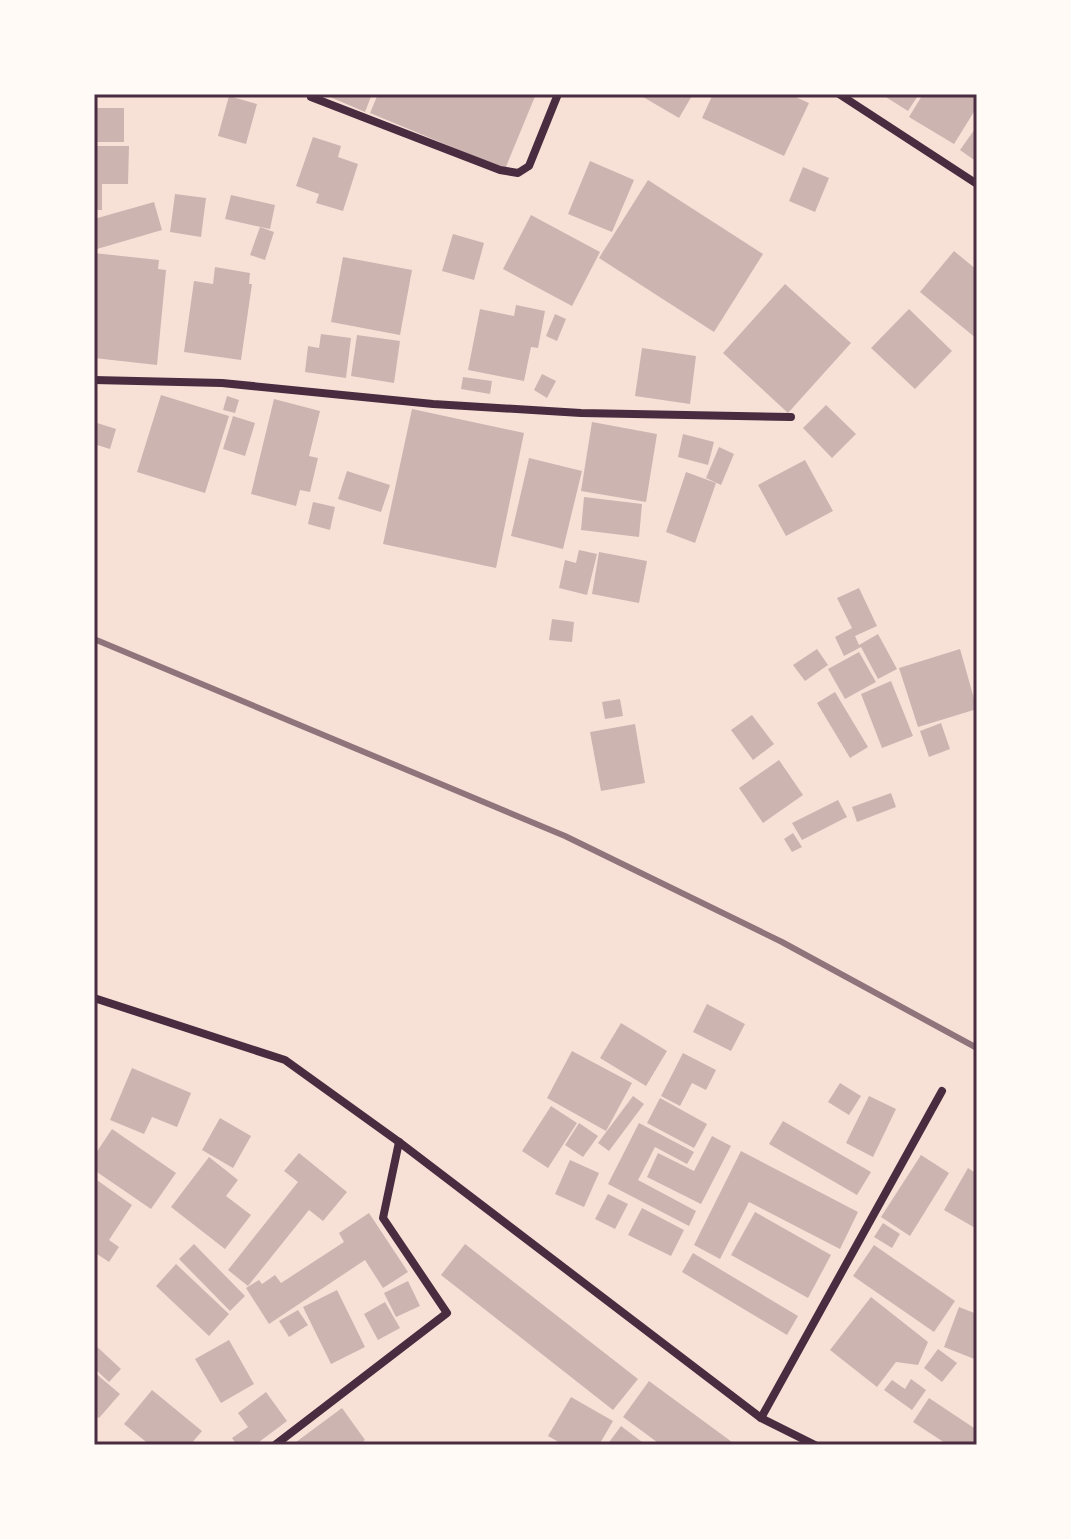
<svg xmlns="http://www.w3.org/2000/svg" width="1071" height="1539" font-family="Poppins,sans-serif">
<rect width="100%" height="100%" fill="#f7e1d7"/>
<g fill="#ccb4b1">
<path d="M323,94H372L365,112Z"/>
<path d="M378,94H536L505,169L370,113Z"/>
<path d="M638,94H693L679,118Z"/>
<path d="M713,94H789L809,103L784,156L702,118Z"/>
<path d="M881,94H919L908,111Z"/>
<path d="M923,94H977V107L954,144L909,117Z"/>
<path d="M229,96L257,104L246,144L218,136Z"/>
<rect x="94" y="108" width="30" height="34"/>
<path d="M977,126V162L960,150Z"/>
<path d="M313,137L341,146L338,157L358,164L343,211L316,203L319,194L296,186Z"/>
<path d="M94,146H129L128,184H102V210H94Z"/>
<path d="M590,161L634,180L612,232L568,214Z"/>
<path d="M803,167L829,178L815,212L789,201Z"/>
<path d="M648,180L763,254L714,332L599,258Z"/>
<path d="M175,194L206,198L201,237L170,232Z"/>
<path d="M231,195L275,205L270,229L225,219Z"/>
<path d="M154,202L162,230L97,249L94,238V219Z"/>
<path d="M531,215L600,252L572,306L503,269Z"/>
<path d="M260,227L274,232L265,260L250,255Z"/>
<path d="M453,234L484,243L474,280L442,271Z"/>
<path d="M954,251L977,270V339L920,292Z"/>
<path d="M94,253L159,260L158,269L166,270L157,365L94,358Z"/>
<path d="M343,257L412,270L400,335L331,322Z"/>
<path d="M215,267L250,273L249,284H252L241,360L184,352L194,281L213,284Z"/>
<path d="M785,284L851,343L788,413L723,353Z"/>
<path d="M516,305L545,311L538,348L531,347L524,381L468,370L480,309L514,316Z"/>
<path d="M909,309L952,351L915,389L871,348Z"/>
<path d="M555,314L566,319L557,341L546,336Z"/>
<path d="M321,334L351,338L346,378L305,372L308,346L319,348Z"/>
<path d="M357,335L400,341L394,383L351,376Z"/>
<path d="M642,348L696,356L690,404L635,396Z"/>
<path d="M542,374L556,381L547,398L534,390Z"/>
<path d="M463,377L492,381L490,394L461,389Z"/>
<path d="M161,395L229,416L205,493L137,472Z"/>
<path d="M227,396L239,400L235,413L223,410Z"/>
<path d="M274,399L320,411L309,456L318,458L310,492L300,490L296,506L251,494Z"/>
<path d="M826,405L856,434L832,458L803,428Z"/>
<path d="M412,409L524,433L496,568L383,544Z"/>
<path d="M233,416L255,423L245,456L223,449Z"/>
<path d="M94,422L116,429L110,449L94,444Z"/>
<path d="M592,422L657,434L646,502L581,491Z"/>
<path d="M683,434L714,442L708,465L678,457Z"/>
<path d="M719,447L734,454L721,485L706,478Z"/>
<path d="M529,458L582,471L563,549L511,536Z"/>
<path d="M805,460L833,511L786,536L758,485Z"/>
<path d="M347,471L390,485L381,512L338,499Z"/>
<path d="M686,472L716,483L695,543L666,532Z"/>
<path d="M584,497L642,504L639,537L581,530Z"/>
<path d="M313,502L335,507L330,530L308,524Z"/>
<path d="M579,550L597,554L587,595L559,588L565,560L576,563Z"/>
<path d="M599,552L647,561L639,603L592,594Z"/>
<path d="M859,588L877,626L855,636L859,645L878,634L897,669L878,679L861,647L844,656L835,637L852,628L837,598Z"/>
<path d="M552,619L574,622L572,642L549,640Z"/>
<path d="M817,649L828,665L805,681L793,665Z"/>
<path d="M960,649L977,709L918,727L899,668Z"/>
<path d="M859,652L876,682L845,699L828,669Z"/>
<path d="M891,681L913,736L882,748L861,694Z"/>
<path d="M835,692L868,747L850,758L817,703Z"/>
<path d="M620,699L623,716L605,719L602,702Z"/>
<path d="M752,715L774,744L753,760L731,730Z"/>
<path d="M941,723L950,749L929,757L920,731Z"/>
<path d="M635,724L645,783L601,791L590,732Z"/>
<path d="M779,760L803,795L763,823L739,788Z"/>
<path d="M891,793L896,807L857,822L852,807Z"/>
<path d="M838,800L847,817L802,840L792,823Z"/>
<path d="M793,833L802,847L792,852L784,839Z"/>
<path d="M707,1004L745,1024L731,1051L693,1032Z"/>
<path d="M621,1023L667,1051L646,1086L600,1058Z"/>
<path d="M572,1051L632,1083L606,1131L547,1098Z"/>
<path d="M683,1053L716,1070L706,1090L692,1083L680,1106L661,1096Z"/>
<path d="M132,1068L191,1093L177,1127L152,1117L144,1134L110,1120Z"/>
<path d="M840,1083L861,1096L849,1115L828,1102Z"/>
<path d="M633,1096L644,1104L609,1151L598,1143Z"/>
<path d="M869,1096L896,1109L873,1157L846,1143Z"/>
<path d="M660,1098L707,1124L694,1148L647,1123Z"/>
<path d="M551,1106L577,1123L548,1168L522,1151Z"/>
<path d="M220,1118L251,1136L233,1168L202,1150Z"/>
<path d="M783,1121L871,1172L857,1195L769,1144Z"/>
<path d="M579,1123L598,1136L583,1157L565,1145Z"/>
<path d="M639,1123L694,1152L687,1164L655,1147L638,1180L696,1211L689,1226L608,1184Z"/>
<path d="M112,1129L176,1173L151,1209L94,1170V1156Z"/>
<path d="M712,1136L731,1146L701,1204L647,1177L658,1153L694,1171Z"/>
<path d="M741,1151L858,1212L840,1249L749,1202L720,1259L694,1245Z"/>
<path d="M299,1153L347,1192L323,1221L309,1210L248,1286L228,1270L298,1182L284,1171Z"/>
<path d="M921,1155L949,1173L910,1236L881,1217Z"/>
<path d="M209,1157L238,1180L226,1196L251,1215L225,1249L171,1207Z"/>
<path d="M570,1160L599,1173L584,1207L555,1194Z"/>
<path d="M968,1168L977,1174V1229L944,1210Z"/>
<path d="M94,1178L132,1205L109,1240L119,1247L109,1262L94,1252Z"/>
<path d="M608,1194L628,1204L615,1229L595,1219Z"/>
<path d="M642,1208L684,1230L671,1256L628,1235Z"/>
<path d="M755,1212L831,1255L808,1298L731,1255Z"/>
<path d="M369,1213L408,1272L383,1288L365,1260L269,1324L246,1288L259,1280L262,1284L275,1275L281,1283L344,1242L339,1233Z"/>
<path d="M883,1223L900,1234L892,1248L874,1237Z"/>
<path d="M194,1244L245,1296L230,1311L179,1259Z"/>
<path d="M465,1244L638,1379L613,1410L441,1275Z"/>
<path d="M874,1245L955,1301L934,1332L853,1276Z"/>
<path d="M693,1253L798,1316L787,1335L682,1272Z"/>
<path d="M176,1264L229,1314L209,1336L156,1286Z"/>
<path d="M408,1281L420,1306L396,1317L384,1293Z"/>
<path d="M337,1290L365,1347L331,1364L303,1307Z"/>
<path d="M871,1297L928,1342L918,1365L896,1362L877,1387L830,1350Z"/>
<path d="M385,1302L400,1328L378,1340L364,1314Z"/>
<path d="M959,1307L977,1314V1360L944,1347Z"/>
<path d="M298,1310L308,1325L289,1337L279,1321Z"/>
<path d="M229,1340L254,1384L221,1403L195,1359Z"/>
<path d="M94,1344L121,1369L109,1382L94,1368Z"/>
<path d="M938,1349L957,1363L942,1382L924,1368Z"/>
<path d="M94,1372L120,1394L99,1418L94,1414Z"/>
<path d="M911,1379L926,1390L912,1410L884,1390L892,1380L905,1389Z"/>
<path d="M649,1381L736,1445H661L623,1417Z"/>
<path d="M152,1390L202,1431L190,1445H150L124,1424Z"/>
<path d="M266,1392L287,1421L255,1445H237L232,1438L248,1427L238,1413Z"/>
<path d="M571,1397L613,1421L599,1445H564L548,1436Z"/>
<path d="M929,1398L977,1430V1445H948L913,1422Z"/>
<path d="M342,1408L365,1440L359,1445H292Z"/>
<path d="M621,1426L646,1445H607Z"/>
</g>
<g fill="none" stroke-linecap="round" stroke-linejoin="round">
<g stroke="#4a2c40" stroke-width="8">
<path d="M839,94L977,184"/>
<path d="M311,97L500,170L518,173L529,166L558,94"/>
<path d="M94,380L222,383L433,404L581,413L791,417"/>
<path d="M94,998L285,1060L399,1142L761,1418L815,1445"/>
<path d="M761,1418L942,1091"/>
<path d="M275,1445L447,1313L383,1218L399,1142"/>
</g>
<path stroke="#8f747c" stroke-width="6" d="M94,639L565,836L782,942L977,1048"/>
</g>
<rect width="1071" height="1539" fill="none" stroke="#fffaf5" stroke-width="192"/>
<rect x="96" y="96" width="879" height="1347" fill="none" stroke="#4a2c40" stroke-width="3"/>
</svg>
